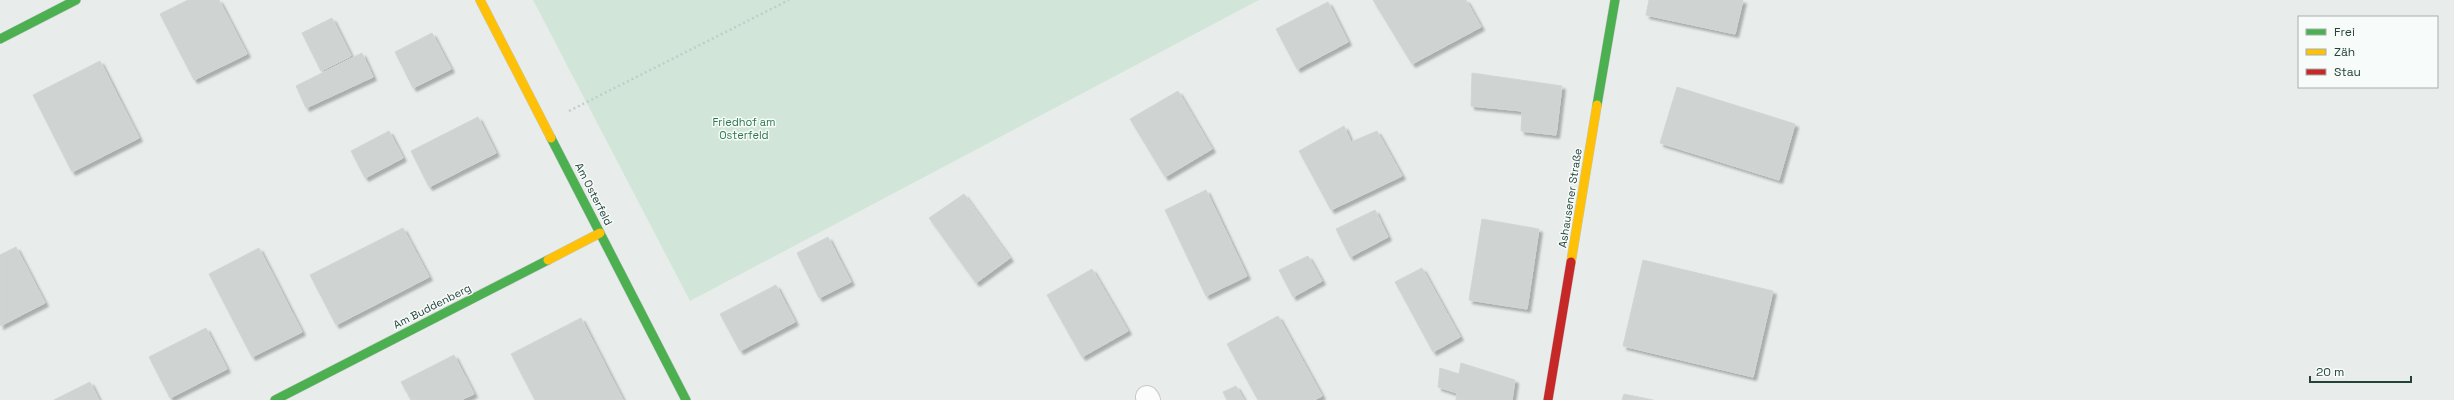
<svg xmlns="http://www.w3.org/2000/svg" width="2454" height="400" font-family="'Space Grotesk',sans-serif">
<defs>
<filter id="shadow"><feDropShadow dx="3.5" dy="3.5" stdDeviation="1" flood-color="#0004"/></filter>
</defs>
<rect width="100%" height="100%" fill="#e8edeb"/>
<path fill="#d1e6d8" d="M533,0H1259L690,301Z"/>
<g fill="#cfd4d2" stroke="#d1d6d4" filter="url(#shadow)">
<path d="M188,0H219L247,54L194,80L160,14Z"/>
<path d="M1373,0H1466L1481,27L1412,64Z"/>
<path d="M1649,0H1743L1735,34L1646,15Z"/>
<path d="M1328,2L1348,42L1297,69L1276,29Z"/>
<path d="M332,18L351,56L321,71L302,33Z"/>
<path d="M432,33L451,69L413,88L395,52Z"/>
<path d="M362,53L373,77L306,108L296,86Z"/>
<path d="M100,61L139,138L72,172L33,95Z"/>
<path d="M1472,73L1562,86L1556,135L1521,131L1522,111L1471,106Z"/>
<path d="M1677,87L1795,124L1779,180L1660,143Z"/>
<path d="M1178,91L1212,149L1165,177L1130,119Z"/>
<path d="M478,117L496,153L429,187L411,151Z"/>
<path d="M1344,126L1351,142L1377,131L1402,176L1331,210L1299,151Z"/>
<path d="M389,131L403,158L365,178L351,151Z"/>
<path d="M1206,190L1247,276L1206,296L1165,210Z"/>
<path d="M964,194L1010,258L976,283L929,218Z"/>
<path d="M1375,210L1388,237L1350,257L1336,229Z"/>
<path d="M1482,219L1539,229L1527,309L1469,300Z"/>
<path d="M403,228L429,277L336,325L310,275Z"/>
<path d="M828,237L851,282L819,298L797,253Z"/>
<path d="M16,247L45,303L0,326V255Z"/>
<path d="M259,248L302,332L252,357L209,274Z"/>
<path d="M1308,256L1322,281L1293,297L1279,270Z"/>
<path d="M1643,260L1773,291L1753,377L1623,346Z"/>
<path d="M1422,268L1460,337L1433,352L1395,282Z"/>
<path d="M1092,269L1128,331L1082,357L1047,295Z"/>
<path d="M776,285L795,322L740,351L720,314Z"/>
<path d="M1278,316L1322,396L1314,400H1258L1227,344Z"/>
<path d="M581,318L623,400H535L511,354Z"/>
<path d="M206,328L227,369L170,398L149,357Z"/>
<path d="M454,355L474,394L461,400H411L401,382Z"/>
<path d="M1461,363L1515,380L1512,400H1456L1457,393L1438,387L1440,368L1459,374Z"/>
<path d="M90,382L99,400H54Z"/>
<path d="M1236,386L1244,400H1227L1223,392Z"/>
<path d="M1624,394L1653,400H1622Z"/>
</g>
<g fill="none" stroke-linecap="round" stroke-linejoin="round">
<defs>
<path id="street" d="M1147,397L1149,400"/>
<g id="fast">
<path d="M0,39L76,0"/>
<path d="M1597,105L1615,0"/>
<path d="M551,138L686,400"/>
<path d="M275,400L548,260"/>
</g>
<g id="slow">
<path d="M480,0L551,138"/>
<path d="M548,260L600,233"/>
<path d="M1571,262L1597,105"/>
</g>
<path id="jam" d="M1548,400L1571,262"/>
</defs>
<use href="#street" stroke="#c5cac8" stroke-width="24"/>
<use href="#fast" stroke="#c3cbc8" stroke-width="10"/>
<use href="#slow" stroke="#c3cbc8" stroke-width="10"/>
<use href="#jam" stroke="#c3cbc8" stroke-width="10"/>
<path stroke="#c3ccca" stroke-width="2.5" stroke-dasharray="2 3" stroke-linecap="butt" d="M569,111L789,0"/>
<use href="#street" stroke="#fcfcfc" stroke-width="22"/>
<use href="#fast" stroke="#4caf50" stroke-width="9"/>
<use href="#slow" stroke="#ffc107" stroke-width="9"/>
<use href="#jam" stroke="#c62828" stroke-width="9"/>
</g>
<g text-anchor="middle" dominant-baseline="central" stroke-width="3" stroke-linejoin="round" paint-order="stroke">
<g font-size="11" fill="#2d7a4b" stroke="#f7fbf9">
<text x="744" y="122">Friedhof am<tspan x="744" dy="13">Osterfeld</tspan></text>
</g>
<g font-size="11" fill="#24423a" stroke="#f7fbf9">
<text transform="translate(594 194) rotate(63)">Am Osterfeld</text>
<text transform="translate(1570 198) rotate(-81)">Ashausener Straße</text>
<text transform="translate(432 306) rotate(-27)">Am Buddenberg</text>
</g>
</g>
<rect x="2298" y="16" width="140" height="72" fill="#f7fbf9" stroke="#a3b1ad"/>
<rect x="2306" y="29" width="20" height="6" fill="#4caf50" stroke="#a3b1ad"/>
<text x="2334" y="36" font-size="12" fill="#24423a">Frei</text>
<rect x="2306" y="49" width="20" height="6" fill="#ffc107" stroke="#a3b1ad"/>
<text x="2334" y="56" font-size="12" fill="#24423a">Zäh</text>
<rect x="2306" y="69" width="20" height="6" fill="#c62828" stroke="#a3b1ad"/>
<text x="2334" y="76" font-size="12" fill="#24423a">Stau</text>
<path d="M2310 376v6h101v-6" fill="none" stroke="#24423a" stroke-width="2"/>
<text x="2316" y="376" font-size="12" fill="#24423a" stroke="#f7fbf9" stroke-width="3" paint-order="stroke">20 m</text>
</svg>
